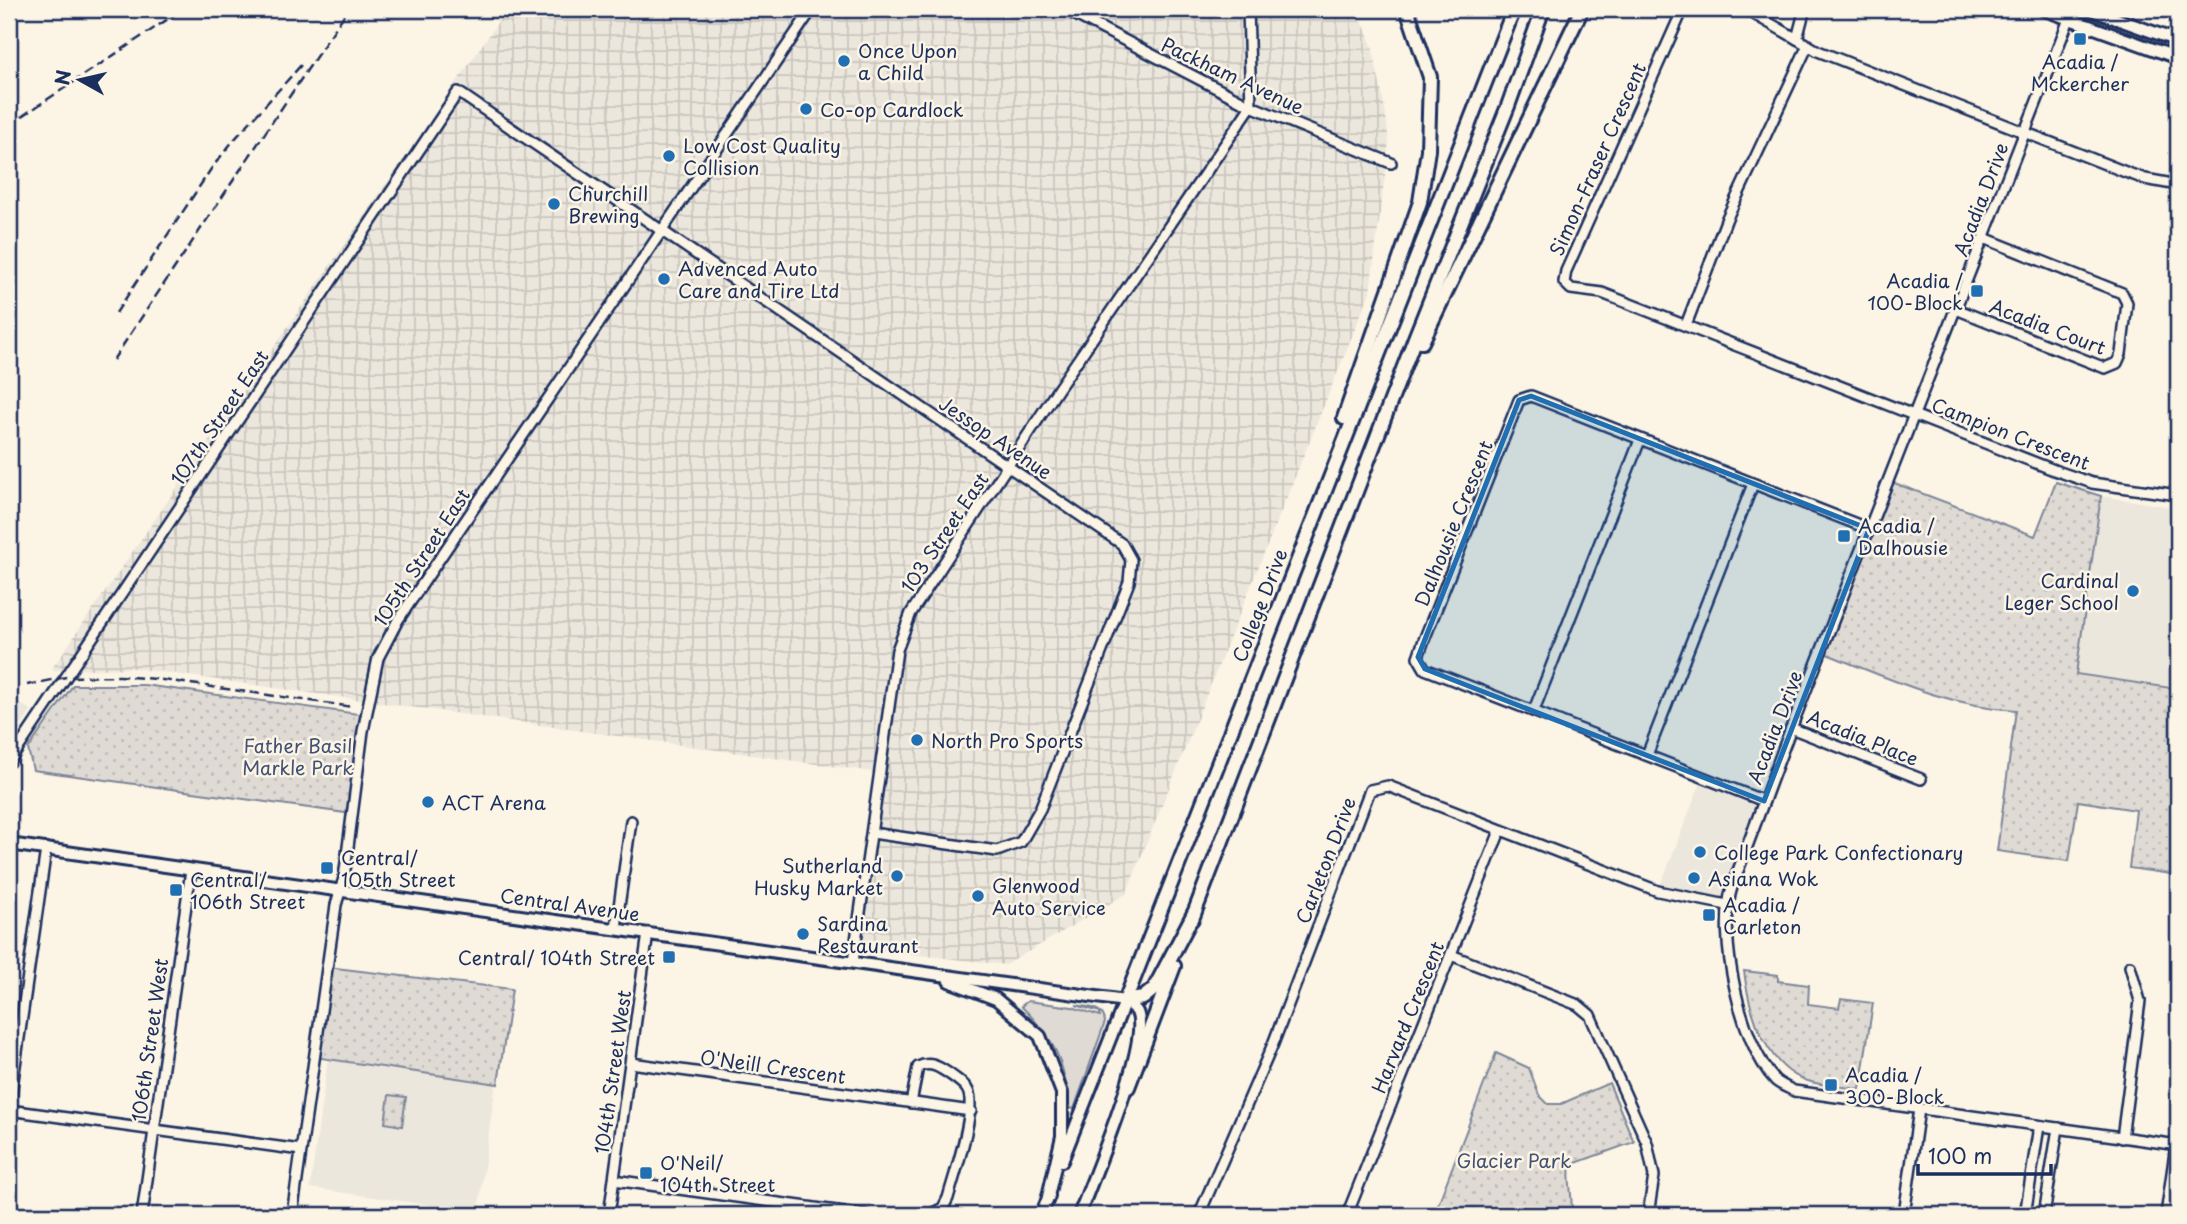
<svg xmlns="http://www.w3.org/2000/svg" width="2187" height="1224" font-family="'Playpen Sans',sans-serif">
<defs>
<pattern id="industrial-grid" width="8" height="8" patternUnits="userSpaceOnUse" patternTransform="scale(1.75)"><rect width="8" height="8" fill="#ece7dc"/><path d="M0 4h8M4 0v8" fill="none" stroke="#cac6bf"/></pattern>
<pattern id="park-dots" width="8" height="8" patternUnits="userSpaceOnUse" patternTransform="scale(1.75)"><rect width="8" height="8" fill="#dfdbd4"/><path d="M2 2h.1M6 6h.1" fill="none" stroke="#bfbcb8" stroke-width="1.8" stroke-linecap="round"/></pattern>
</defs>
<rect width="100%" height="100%" fill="#fcf5e5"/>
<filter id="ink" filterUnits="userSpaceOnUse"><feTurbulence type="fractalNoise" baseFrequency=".0143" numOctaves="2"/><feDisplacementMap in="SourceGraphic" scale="14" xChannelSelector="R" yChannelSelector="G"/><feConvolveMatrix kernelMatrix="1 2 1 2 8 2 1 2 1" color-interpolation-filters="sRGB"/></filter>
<g filter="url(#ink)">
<g fill="#ece7dc">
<path d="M2101,496L2178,508V689L2076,675Z"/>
<path d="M9,699L32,710L9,744Z"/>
<path d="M1703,777L1764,801L1727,905L1658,891Z"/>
<path d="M328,1058L496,1082L478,1212L310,1188Z"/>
</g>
<path fill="url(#industrial-grid)" d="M507,9H1357L1372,45L1386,114L1389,143L1370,292L1126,894L1006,965L857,948L880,773L133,668L51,670Z"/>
<path fill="#dfdbd4" stroke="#7d8599" stroke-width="2" d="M1028,1001L1072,1007L1100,1016V1012L1076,1005C1088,1007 1104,1007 1105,1022L1074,1109L1070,1108C1064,1061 1055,1039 1021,1006Z"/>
<g fill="url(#park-dots)" stroke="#7d8599" stroke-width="2">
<path d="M1889,481L2035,536L2056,482L2101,496L2076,674L2178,689V875L2129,868L2136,810L2078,801L2069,861L1997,851L2016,710C1943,705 1888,678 1822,652Z"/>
<path d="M73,685H144L366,715L353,814L33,770L28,749Z"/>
<path d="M327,967L512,989L498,1084L314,1057Z"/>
<path d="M1744,971L1778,975V981L1809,985L1808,1004L1839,1008L1841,999L1873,1003L1860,1089C1844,1087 1827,1086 1811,1082C1766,1070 1749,1012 1744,971Z"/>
<path d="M1496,1053L1529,1068L1539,1095L1548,1104H1561L1609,1083L1634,1142L1570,1165C1567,1182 1574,1198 1571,1215H1434Z"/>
<path d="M389,1095L406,1097L402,1126L385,1123Z"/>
</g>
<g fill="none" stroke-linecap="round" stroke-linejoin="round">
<defs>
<g id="minor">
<path d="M1064,9L1251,106L1391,163"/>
<path d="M1683,9L1566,271L1564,282L1571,289L1602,293L2054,470L2092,483L2178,495"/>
<path d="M1745,9L1818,51L2128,173L2145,179L2178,185"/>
<path d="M2073,9L1788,736L1732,887C1717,935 1740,1043 1775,1080C1780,1085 1787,1087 1794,1091L2178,1145"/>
<path d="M1797,39L1803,16L1800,9"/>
<path d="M1956,309L2105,368L2117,363L2121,354L2127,303L2122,293L1984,238"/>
<path d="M1686,325L1727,218L1808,45"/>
<path d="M1534,710L1640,440"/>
<path d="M1791,728L1921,779"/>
<path d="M1647,755L1753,484"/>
<path d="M9,762L458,92L1122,544L1131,560L1129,582L1040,809L1021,842L997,851L872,833"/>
<path d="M1764,801L1425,669L1418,657L1424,640L1519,400L1531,396L1869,529"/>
<path d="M616,928L631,821"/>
<path d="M1451,955L1578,1005L1590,1015L1647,1143L1654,1176L1648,1215"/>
<path d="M853,962L897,650L911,613L1058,389L1251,106L1248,9"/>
<path d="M631,1063L971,1111"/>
<path d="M911,1103L918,1067C930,1061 939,1067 948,1073C955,1078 965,1084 968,1091C977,1109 954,1176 948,1198L943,1208L931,1214L920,1215"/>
<path d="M9,1108L46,849"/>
<path d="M9,1110L301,1150"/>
<path d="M2122,1138L2140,1001L2130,966"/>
<path d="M614,1180L866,1215"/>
<path d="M142,1215L191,870"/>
<path d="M292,1215L336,905L344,878L363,731L378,658L398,620L812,9"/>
<path d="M609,1215L648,933"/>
<path d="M1199,1215L1273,1044L1370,790L1388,786L1658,891L1727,905"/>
<path d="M1347,1215L1500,831"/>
<path d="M1904,1215L1919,1109"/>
<path d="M2025,1215L2039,1126"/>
<path d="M2044,1215L2058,1128"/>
<path d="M2166,1215L2176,1145"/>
</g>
<g id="major">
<path d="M2042,9L2178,58"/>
<path d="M2089,9L2178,41"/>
<path d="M9,844L1125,1001"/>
<path d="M949,981L996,999L1040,1036L1062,1093V1136L1047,1201"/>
<path d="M1062,1161L1125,1001"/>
<path d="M1041,1215L1049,1196"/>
<path d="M1079,1215C1092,1180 1151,1043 1137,1012C1135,1008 1128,1004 1125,1001"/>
</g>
<g id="highway">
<path d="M1422,342L1582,9"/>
<path d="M1344,418L1420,202L1428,150L1430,77L1407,9"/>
<path d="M1194,913L1154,989L1143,998L1125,1001L1514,9"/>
<path d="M1192,919L1415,338L1508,106L1543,9"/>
<path d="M1128,1087L1174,966"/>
</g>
</defs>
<use href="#minor" stroke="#1b2f5e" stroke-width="14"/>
<use href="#major" stroke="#1b2f5e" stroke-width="16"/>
<use href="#highway" stroke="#1b2f5e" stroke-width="18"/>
<use href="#minor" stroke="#fcf5e5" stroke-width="9"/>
<use href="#major" stroke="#fcf5e5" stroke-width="10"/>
<use href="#highway" stroke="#fcf5e5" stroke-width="12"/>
<g stroke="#1b2f5e" stroke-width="2.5" stroke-dasharray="10 5" stroke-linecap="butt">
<path d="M9,125L183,9"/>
<path d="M116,313L211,169L233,141L302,64"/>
<path d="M113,360L348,9"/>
<path d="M27,685L66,677L120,676L156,679L353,707"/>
</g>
</g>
</g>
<path fill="#1f6fb2" fill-opacity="0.2" stroke="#1f6fb2" stroke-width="5" stroke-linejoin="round" d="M1531,396L1869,529L1764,801L1425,669L1418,657L1519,400Z"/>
<g fill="#1f6fb2" stroke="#fcf5e5" stroke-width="2.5">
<rect x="2073" y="32" width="14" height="14" rx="3.5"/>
<circle cx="844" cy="61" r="7"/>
<circle cx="806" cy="109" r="7"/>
<circle cx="669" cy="156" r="7"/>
<circle cx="554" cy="204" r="7"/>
<circle cx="664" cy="279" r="7"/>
<rect x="1970" y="284" width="14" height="14" rx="3.5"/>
<rect x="1837" y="529" width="14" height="14" rx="3.5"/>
<circle cx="2133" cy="591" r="7"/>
<circle cx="917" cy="740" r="7"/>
<circle cx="428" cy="802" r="7"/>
<circle cx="1700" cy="852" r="7"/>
<rect x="320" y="861" width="14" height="14" rx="3.5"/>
<circle cx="897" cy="876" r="7"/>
<circle cx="1694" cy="878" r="7"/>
<rect x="169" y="883" width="14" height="14" rx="3.5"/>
<circle cx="978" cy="896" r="7"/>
<rect x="1702" y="908" width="14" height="14" rx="3.5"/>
<circle cx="803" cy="934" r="7"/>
<rect x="662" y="950" width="14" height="14" rx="3.5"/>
<rect x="1824" y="1078" width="14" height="14" rx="3.5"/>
<rect x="639" y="1166" width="14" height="14" rx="3.5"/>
</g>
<g text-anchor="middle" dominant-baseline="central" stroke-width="5" stroke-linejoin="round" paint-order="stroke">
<g font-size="19" fill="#1b2f5e" stroke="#fcf5e5" text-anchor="start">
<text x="858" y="50">Once Upon<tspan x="858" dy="22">a Child</tspan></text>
<text x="2080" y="61" text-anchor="middle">Acadia /<tspan x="2080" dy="22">Mckercher</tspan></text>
<text x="820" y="109">Co-op Cardlock</text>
<text x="683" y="145">Low Cost Quality<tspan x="683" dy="22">Collision</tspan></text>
<text x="568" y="193">Churchill<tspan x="568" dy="22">Brewing</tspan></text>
<text x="678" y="268">Advenced Auto<tspan x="678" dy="22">Care and Tire Ltd</tspan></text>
<text x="1963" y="280" text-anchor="end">Acadia /<tspan x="1963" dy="22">100-Block</tspan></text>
<text x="1858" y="525">Acadia /<tspan x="1858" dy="22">Dalhousie</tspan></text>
<text x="2119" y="580" text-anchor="end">Cardinal<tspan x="2119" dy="22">Leger School</tspan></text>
<text x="931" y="740">North Pro Sports</text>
<text x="442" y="802">ACT Arena</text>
<text x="1714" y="852">College Park Confectionary</text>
<text x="341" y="857">Central/<tspan x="341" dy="22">105th Street</tspan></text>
<text x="883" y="865" text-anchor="end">Sutherland<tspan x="883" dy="22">Husky Market</tspan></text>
<text x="1708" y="878">Asiana Wok</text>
<text x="190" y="879">Central/<tspan x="190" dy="22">106th Street</tspan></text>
<text x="992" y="885">Glenwood<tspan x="992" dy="22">Auto Service</tspan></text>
<text x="1723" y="904">Acadia /<tspan x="1723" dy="22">Carleton</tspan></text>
<text x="817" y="923">Sardina<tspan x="817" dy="22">Restaurant</tspan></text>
<text x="655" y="957" text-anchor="end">Central/ 104th Street</text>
<text x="1845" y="1074">Acadia /<tspan x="1845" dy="22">300-Block</tspan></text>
<text x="660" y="1162">O'Neil/<tspan x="660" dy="22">104th Street</tspan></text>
</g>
<g font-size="19" fill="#1b2f5e" stroke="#fcf5e5">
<text transform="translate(1233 75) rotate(25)">Packham Avenue</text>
<text transform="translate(1597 159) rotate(-66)">Simon-Fraser Crescent</text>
<text transform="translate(1980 199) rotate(-69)">Acadia Drive</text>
<text transform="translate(2048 326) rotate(21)">Acadia Court</text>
<text transform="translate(219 417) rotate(-56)">107th Street East</text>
<text transform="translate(2011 433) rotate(21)">Campion Crescent</text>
<text transform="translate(996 437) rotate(34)">Jessop Avenue</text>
<text transform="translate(1453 523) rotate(-68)">Dalhousie Crescent</text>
<text transform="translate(944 532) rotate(-56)">103 Street East</text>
<text transform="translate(421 557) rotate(-57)">105th Street East</text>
<text transform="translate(1259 605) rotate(-69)">College Drive</text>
<text transform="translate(1774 727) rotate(-69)">Acadia Drive</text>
<text transform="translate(1863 737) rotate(22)">Acadia Place</text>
<text transform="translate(1325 860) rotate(-69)">Carleton Drive</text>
<text transform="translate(570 904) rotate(8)">Central Avenue</text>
<text transform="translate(1407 1017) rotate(-68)">Harvard Crescent</text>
<text transform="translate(149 1040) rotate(-82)">106th Street West</text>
<text transform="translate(773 1066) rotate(8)">O'Neill Crescent</text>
<text transform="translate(612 1072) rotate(-82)">104th Street West</text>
</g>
<g font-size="19" fill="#425176" stroke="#fcf5e5">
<text x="298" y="745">Father Basil<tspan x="298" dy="22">Markle Park</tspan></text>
<text x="1514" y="1160">Glacier Park</text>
</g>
</g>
<rect width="2187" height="1224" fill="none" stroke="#fcf5e5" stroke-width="35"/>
<rect x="18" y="18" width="2152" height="1189" fill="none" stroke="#1b2f5e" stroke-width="2.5" filter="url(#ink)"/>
<g transform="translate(80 80) rotate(278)" stroke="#fcf5e5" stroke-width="5" paint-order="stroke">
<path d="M0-5L12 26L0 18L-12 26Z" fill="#1b2f5e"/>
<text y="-10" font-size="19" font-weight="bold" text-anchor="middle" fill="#1b2f5e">N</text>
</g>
<path d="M1918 1164v10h133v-10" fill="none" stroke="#1b2f5e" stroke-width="3.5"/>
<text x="1928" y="1164" font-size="21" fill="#1b2f5e" stroke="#fcf5e5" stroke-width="5" paint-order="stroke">100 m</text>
</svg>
